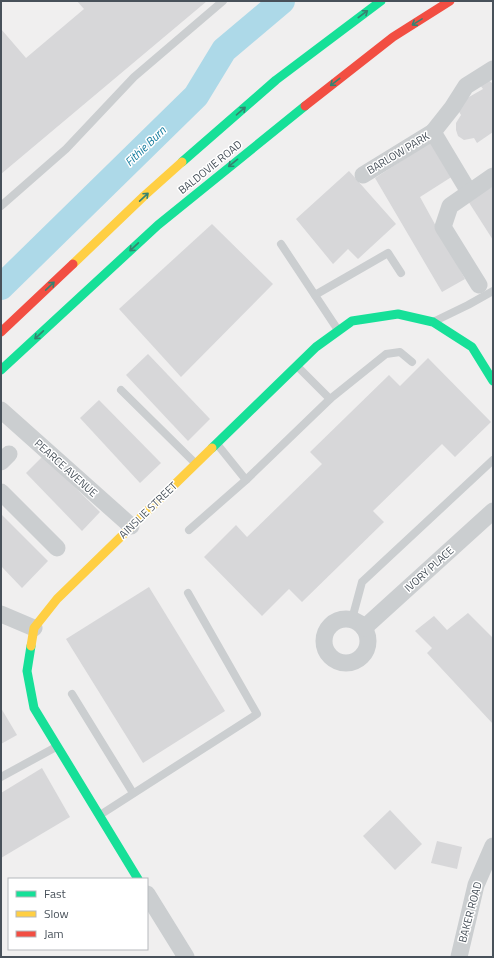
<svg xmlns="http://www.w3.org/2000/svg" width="494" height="958" font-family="'Titillium Web',sans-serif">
<rect width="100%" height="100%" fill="#f0efef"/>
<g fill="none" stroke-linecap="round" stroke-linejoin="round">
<path stroke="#add9e8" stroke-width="26" d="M1,287L196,96L224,50L282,1"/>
</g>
<g fill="#d7d7d9">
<path d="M77,1H207L1,174V29L26,58L84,9Z"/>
<path d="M487,79L492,83L493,82V132L477,143L474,138L464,140L458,136L456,130V123L461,115L455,105L483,89L480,85Z"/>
<path d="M434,140L453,176L420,197L465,279L442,292L375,178Z"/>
<path d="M349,171L396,224L358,259L348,249L333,264L296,219Z"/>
<path d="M493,186V240L468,201Z"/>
<path d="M212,224L273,284L181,377L119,309Z"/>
<path d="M148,354L210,419L188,441L126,375Z"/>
<path d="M428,358L491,422L455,457L442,444L373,511L384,522L302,602L289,589L262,616L204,557L236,525L247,537L322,464L310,452L389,375L400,386Z"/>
<path d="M99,400L161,463L140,483L80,418Z"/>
<path d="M43,456L100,512L82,531L26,473Z"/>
<path d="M1,514L48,561L22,588L1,566Z"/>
<path d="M149,587L225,711L143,763L66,639Z"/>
<path d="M468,613L493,638V724L427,653L432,648L415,631L434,616L447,630Z"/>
<path d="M1,708L17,735L1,744Z"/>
<path d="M42,768L70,817L1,858V793Z"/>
<path d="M390,810L422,844L395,870L363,836Z"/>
<path d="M437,841L462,847L457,869L431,863Z"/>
</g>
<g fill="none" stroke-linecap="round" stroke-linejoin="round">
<g stroke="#cbced0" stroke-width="8">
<path d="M1,206L66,149L134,77L223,1"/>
<path d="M281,244L338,330"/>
<path d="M315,295L388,253L401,273"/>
<path d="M435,321L468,305L493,291"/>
<path d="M297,366L330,399L386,354L400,352L412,362"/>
<path d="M121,390L195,463"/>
<path d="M217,444L246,480L330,399"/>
<path d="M189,530L246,480"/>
<path d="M352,619L362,582L493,460"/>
<path d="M72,694L133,793"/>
<path d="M1,777L56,747"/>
<path d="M100,815L257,714L188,593"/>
</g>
<g stroke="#cbced0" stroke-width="17">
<path d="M363,175L433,132"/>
<path d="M469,192L433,132L452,108L466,86L493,69"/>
<path d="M479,285L443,227L450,206L493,176"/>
<path d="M1,410L131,526"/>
<path d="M1,462L9,454"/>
<path d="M1,492L57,548"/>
<path d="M1,614L34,628"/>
<circle cx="346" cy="641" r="22"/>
<path d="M364,628L493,511"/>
<path d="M147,894L186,957"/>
<path d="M459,957L476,885L493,846"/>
</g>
<g stroke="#16e098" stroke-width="9">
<path d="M182,162L276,80L381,1"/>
<path d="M1,370L158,225L305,106"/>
<path d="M212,448L316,347L352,321L398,314L433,322L472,347L493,381"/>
<path d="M31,646L27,671L34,708L138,879"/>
</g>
<g stroke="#ffcf43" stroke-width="9">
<path d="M73,264L144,196L182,162"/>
<path d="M31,646L34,628L57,599L212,448"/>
</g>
<g stroke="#f24e42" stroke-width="9">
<path d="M305,106L393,37L450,1"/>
<path d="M1,332L73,264"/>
</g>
</g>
<defs><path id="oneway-shaft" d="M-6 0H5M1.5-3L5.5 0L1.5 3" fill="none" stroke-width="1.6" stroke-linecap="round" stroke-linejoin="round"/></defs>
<g stroke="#368370">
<use href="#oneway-shaft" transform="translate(363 14) rotate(-37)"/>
<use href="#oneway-shaft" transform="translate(417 22) rotate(148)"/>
<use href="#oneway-shaft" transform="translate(335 82) rotate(142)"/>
<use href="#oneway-shaft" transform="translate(241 111) rotate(-41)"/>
<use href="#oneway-shaft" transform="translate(233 163) rotate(141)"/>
<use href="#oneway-shaft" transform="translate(144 197) rotate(-43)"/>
<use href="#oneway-shaft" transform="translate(134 247) rotate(137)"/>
<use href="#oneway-shaft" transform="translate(50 286) rotate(-44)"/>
<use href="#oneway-shaft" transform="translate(39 335) rotate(137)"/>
</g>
<g text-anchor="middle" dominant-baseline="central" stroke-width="3" stroke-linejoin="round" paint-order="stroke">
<g font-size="11" fill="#48515a" stroke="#fff">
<text transform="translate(398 153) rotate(-31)">BARLOW PARK</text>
<text transform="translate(210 167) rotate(-39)">BALDOVIE ROAD</text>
<text transform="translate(66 468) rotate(42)">PEARCE AVENUE</text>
<text transform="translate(148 510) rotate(-44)">AINSLIE STREET</text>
<text transform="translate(429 569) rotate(-42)">IVORY PLACE</text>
<text transform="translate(470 912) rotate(-75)">BAKER ROAD</text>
</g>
<g font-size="12" font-style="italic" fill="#177d9e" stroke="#fff">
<text transform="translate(145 146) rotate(-44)">Fithie Burn</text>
</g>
</g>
<rect width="494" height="958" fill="none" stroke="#48515a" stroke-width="4"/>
<rect x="8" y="878" width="140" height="72" fill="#ffffff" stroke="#b6b9bd"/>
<rect x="16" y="891" width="20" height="6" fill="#16e098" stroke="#b6b9bd"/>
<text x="44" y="898" font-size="12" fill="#48515a">Fast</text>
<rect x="16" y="911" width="20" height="6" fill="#ffcf43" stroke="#b6b9bd"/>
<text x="44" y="918" font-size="12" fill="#48515a">Slow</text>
<rect x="16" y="931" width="20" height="6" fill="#f24e42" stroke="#b6b9bd"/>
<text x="44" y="938" font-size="12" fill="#48515a">Jam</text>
</svg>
